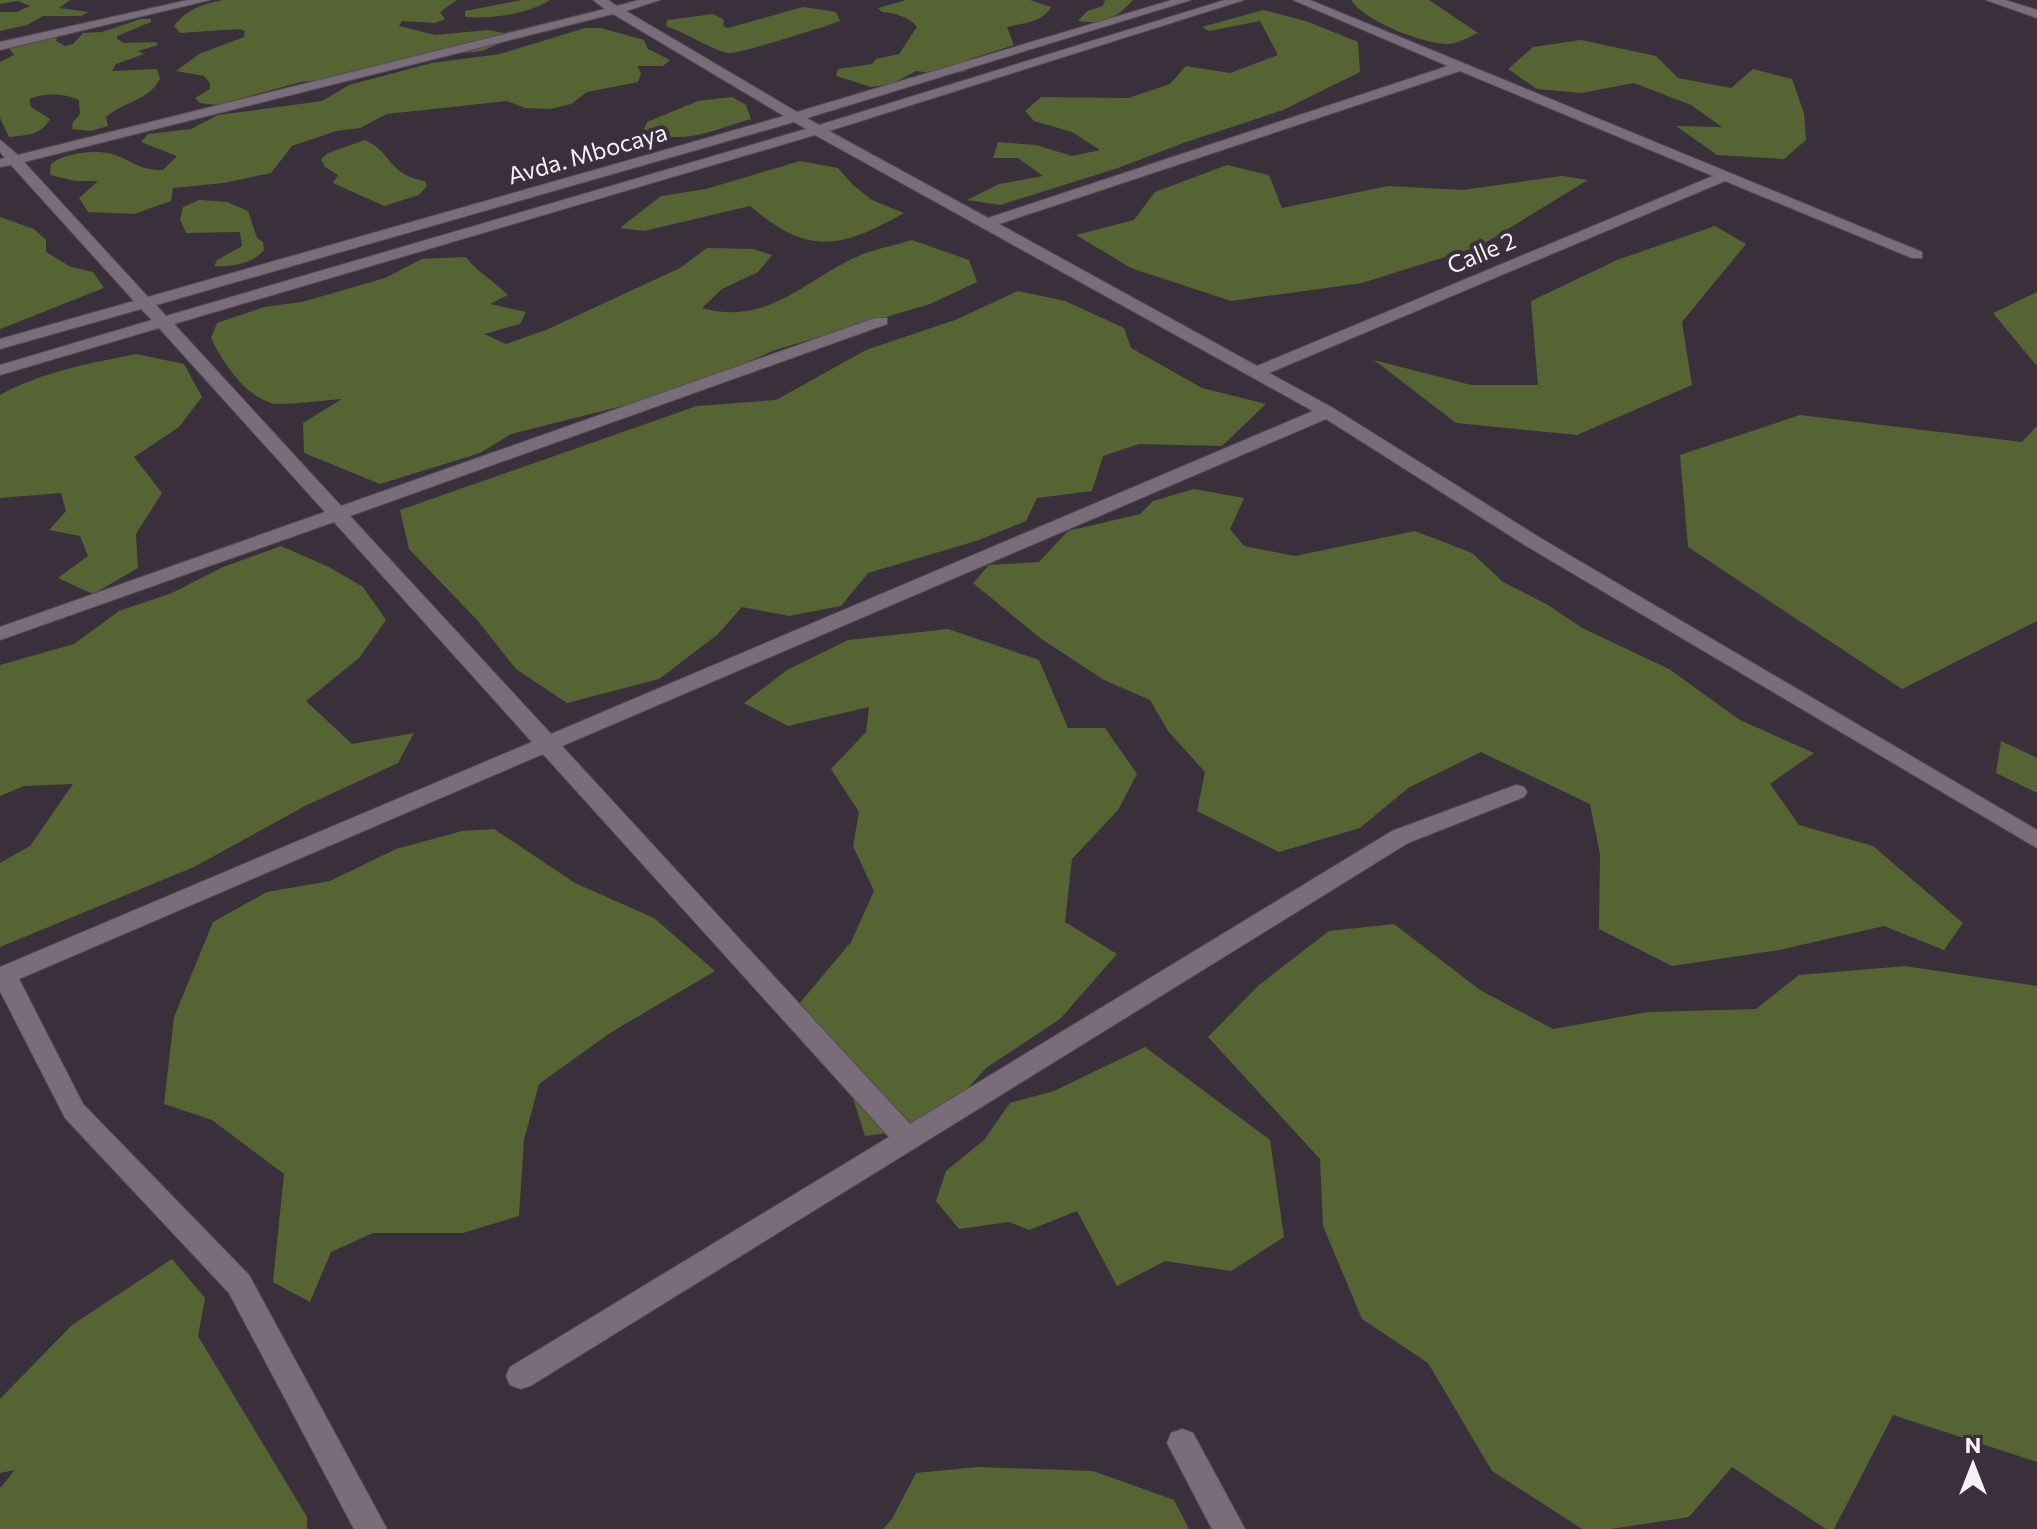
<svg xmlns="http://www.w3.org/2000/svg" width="2037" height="1529" font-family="Commissioner,sans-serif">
<rect width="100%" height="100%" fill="#39303b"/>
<g fill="#566434">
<path d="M0,0H70L59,8L89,12L81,16H43L27,25L0,31V12H17L30,6L18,1L0,4Z"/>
<path d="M223,0H457L440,12L445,19L435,23L402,21L399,26L435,35L488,30L504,33L506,41L482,51L406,59L356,78L301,82L217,105L200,103L195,98L210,89V83L204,76L176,71L199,54L244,37L245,31L239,29L180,33L174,26C188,8 201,5 223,0Z"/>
<path d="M522,0H550C529,14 491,19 465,17V11Z"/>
<path d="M906,0H1030L1051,7C1042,23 1023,23 1007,27L1014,45L970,59L966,71L949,75L916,71L892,84L871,87L836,76L838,69L872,64L876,59L899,54L917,27C910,17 895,13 882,12L878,8Z"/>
<path d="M1105,0H1133C1115,19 1105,25 1078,21L1087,11L1103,6Z"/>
<path d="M1351,0H1429L1478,33C1469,37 1457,44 1448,44C1423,44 1364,21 1351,0Z"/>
<path d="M803,7L836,12L840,21C827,26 736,55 728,53C709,49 687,33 666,26L667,20L713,14L724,20L723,26L728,28Z"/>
<path d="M1263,10L1306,21L1358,42L1360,72L1283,110L1186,142L1118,168L1000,205L967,200L999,184L1043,176L1018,158H993L998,142L1036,145L1072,156L1100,150L1072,132L1034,121L1025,111L1041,97L1128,98L1170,84L1186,66L1230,73L1278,55L1260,21L1209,31L1202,27Z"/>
<path d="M141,19H151V22L117,36V39L124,43L156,42L158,45L138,51L144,54L116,64L112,71L157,69L160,79C147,102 124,101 106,117L108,126L91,131L72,129L73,122L80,114L79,100C62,93 46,93 29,99L31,107L50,119C40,136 27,135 9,137L0,118V62L14,55L9,48L57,37L56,41L65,46L73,44L83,33L102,32Z"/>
<path d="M585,28H601L644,40L648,49L670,60L663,66H637L641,73L638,82L587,92L571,104L550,109L525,108L507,101L387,114L360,128L336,131L292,146L271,173L224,183L173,188L171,201L134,214L88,212L79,198L98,181H75L50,175L51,164C66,152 103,148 120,157C139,165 141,170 163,170L177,156L141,142L148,134L191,129L218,115L322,101L349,85L432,63L500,54Z"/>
<path d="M1581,40L1656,56L1678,78L1731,88L1753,69L1792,79L1804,113L1806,140L1784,159L1717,155L1676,126L1722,127L1691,105L1634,83L1581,93L1537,89L1508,69L1533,47Z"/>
<path d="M732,97L746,105L751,119C714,129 682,148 644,129L647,122L698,101Z"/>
<path d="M365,140C393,153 388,175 425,181L427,186L419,195L384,206L333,183L338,175L325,167L321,159L328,153Z"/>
<path d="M800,161L838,168L853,185L872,200L904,213C840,249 808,256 750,206L644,231L620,228L661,196L706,189Z"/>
<path d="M1227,165L1269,175L1282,208L1388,186L1463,190L1562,176L1588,180L1480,246L1362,283L1231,301L1131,268L1076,235L1134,220L1155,192Z"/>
<path d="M199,200L227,202L248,211L257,238L263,242L264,250C253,264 231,267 214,266L217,260L242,246L240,232L186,233L180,219L183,207Z"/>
<path d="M0,217L34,229L46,240V252L71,267L93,272L104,288L0,329Z"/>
<path d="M1715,226L1746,244L1682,322L1692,385L1577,435L1456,423L1374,360L1471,385H1538L1531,301L1617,260Z"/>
<path d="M912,240L969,260L977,282L930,304L775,350L682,391L511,434L480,453L380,484L304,453L303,423L342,399C326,400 283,406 271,403C244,395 222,361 211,338L217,323L264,307L302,302L385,278L422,259L466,257C478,273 494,281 508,295L490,304L526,312L520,324L484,334L506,344L546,330L680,268L707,248L753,249L772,255L758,272L722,289L702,308C771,327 808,276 863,254C879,248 896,245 912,240Z"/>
<path d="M1018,291L1065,301L1124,328L1131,348L1202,388L1266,404L1222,446L1139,444L1103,456L1092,491L1037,498L1026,521L976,541L868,573L841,606L789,616L742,607L717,635L659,679L567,703L516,669L478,621L409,549L400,510L697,406L776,400L866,350L955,320Z"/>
<path d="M2037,292V366L1993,313Z"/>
<path d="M136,354L184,364L202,397L179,427L134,457L162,493L136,534L138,568L93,594L58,578L88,556L80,536L49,530L66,511L61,493L0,498V395C41,372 91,363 136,354Z"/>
<path d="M1800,415L2022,442L2037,426V621L1902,689L1688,547L1680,455Z"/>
<path d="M1194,489L1244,498L1230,529L1244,546L1295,556L1415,531L1472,553L1503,582L1548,605L1582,628L1669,669L1740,720L1814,753L1770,784L1799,825L1873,846L1963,923L1944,950L1884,926L1779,950L1672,966L1599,929L1600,854L1590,804L1481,752L1408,788L1360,828L1279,852L1197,811L1205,772L1168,731L1150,700L1104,680L1040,638L973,583L989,565L1039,562L1068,531L1140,514L1153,501Z"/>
<path d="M281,546L329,567L363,587L386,620L359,658L306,701L352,744L414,733L398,763L305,806L194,867L0,947V863L30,846L73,784L24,786L0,796V665L74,644L119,611L172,593L223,567Z"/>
<path d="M948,629L1039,660L1068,728H1105L1137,774L1118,810L1072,859L1065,922L1117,954L1060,1019L986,1068L933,1127L865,1136L841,1060L799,1004L851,942L874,891L853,846L859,812L831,769L866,732L869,707L788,726L744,703L787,670L848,640Z"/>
<path d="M2001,741L2037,758V793L1996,773Z"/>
<path d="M494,829L575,883L654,918L715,971L610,1033L539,1084L524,1140L519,1216L463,1233H373L331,1252L310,1302L273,1282L284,1174L212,1120L164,1104L174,1017L213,922L267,892L330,881L396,849L462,831Z"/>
<path d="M1394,924L1480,990L1553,1029L1648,1012L1756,1009L1799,975L1905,966L2037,986V1462L1893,1415L1834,1529H1826L1732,1467L1689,1517L1611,1529H1582L1492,1471L1428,1363L1362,1319L1323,1226L1320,1159L1208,1037L1259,985L1329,931Z"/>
<path d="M1145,1047L1270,1140L1284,1237L1231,1271L1165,1261L1117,1286L1077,1211L1029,1230L1009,1222L959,1229L936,1201L946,1171L984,1140L1010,1103L1054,1091Z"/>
<path d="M172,1259L205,1298L198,1336L307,1517V1529H0V1488L15,1470L0,1473V1399L72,1325Z"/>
<path d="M978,1467L1093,1471L1174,1500L1189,1529H883L892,1519L916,1473Z"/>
</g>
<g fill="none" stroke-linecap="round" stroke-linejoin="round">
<defs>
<g id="minor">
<path d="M188,0H210L0,50V42Z"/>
<path d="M593,0H608L617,6L639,0H660L626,11L797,112L1172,0H1191L807,118L819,125L1225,0H1244L829,131L988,218L1448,66L1293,0H1310L1922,252V258H1912L1725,181L1269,373L1333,408L1542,539L2037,830V848L1528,547L1326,419L562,746L910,1124L1392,831L1516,785L1524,787L1527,792L1524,797L1408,843L532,1385L521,1389L510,1385L506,1376L510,1367L889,1137L543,754L19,979L83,1104L249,1275L387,1529H354L229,1293L65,1118L0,991V967L532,742L334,522L0,640V627L325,512L159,328L0,375V365L152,320L141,309L0,349V339L134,301L11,165L0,167V159L5,158L0,152V140L18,155L605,9ZM613,14L784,116L148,297L24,162ZM1460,71L1713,176L1257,366L999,224ZM794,122L806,129L166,316L156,305ZM815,135L1313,411L551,734L350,516L887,324V318H875L341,506L174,324Z"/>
<path d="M1986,0H2005L2037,10V18Z"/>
<path d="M1182,1429L1193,1433L1245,1529H1212L1167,1443L1171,1433Z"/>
</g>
</defs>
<use href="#minor" stroke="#544c55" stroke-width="2"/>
<use href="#minor" fill="#786d79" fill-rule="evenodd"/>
</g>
<g text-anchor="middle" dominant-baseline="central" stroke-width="8" stroke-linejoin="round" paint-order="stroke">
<g font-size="24" fill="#f7f0f7" stroke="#39303b">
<text transform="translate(587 153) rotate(-16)">Avda. Mbocaya</text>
<text transform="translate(1481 252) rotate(-23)">Calle 2</text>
</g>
</g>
<g transform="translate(1973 1465)" stroke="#39303b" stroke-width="6" paint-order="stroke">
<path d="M0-6L14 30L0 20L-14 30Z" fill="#f7f0f7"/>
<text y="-12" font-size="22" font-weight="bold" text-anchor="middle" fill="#f7f0f7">N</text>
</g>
</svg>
